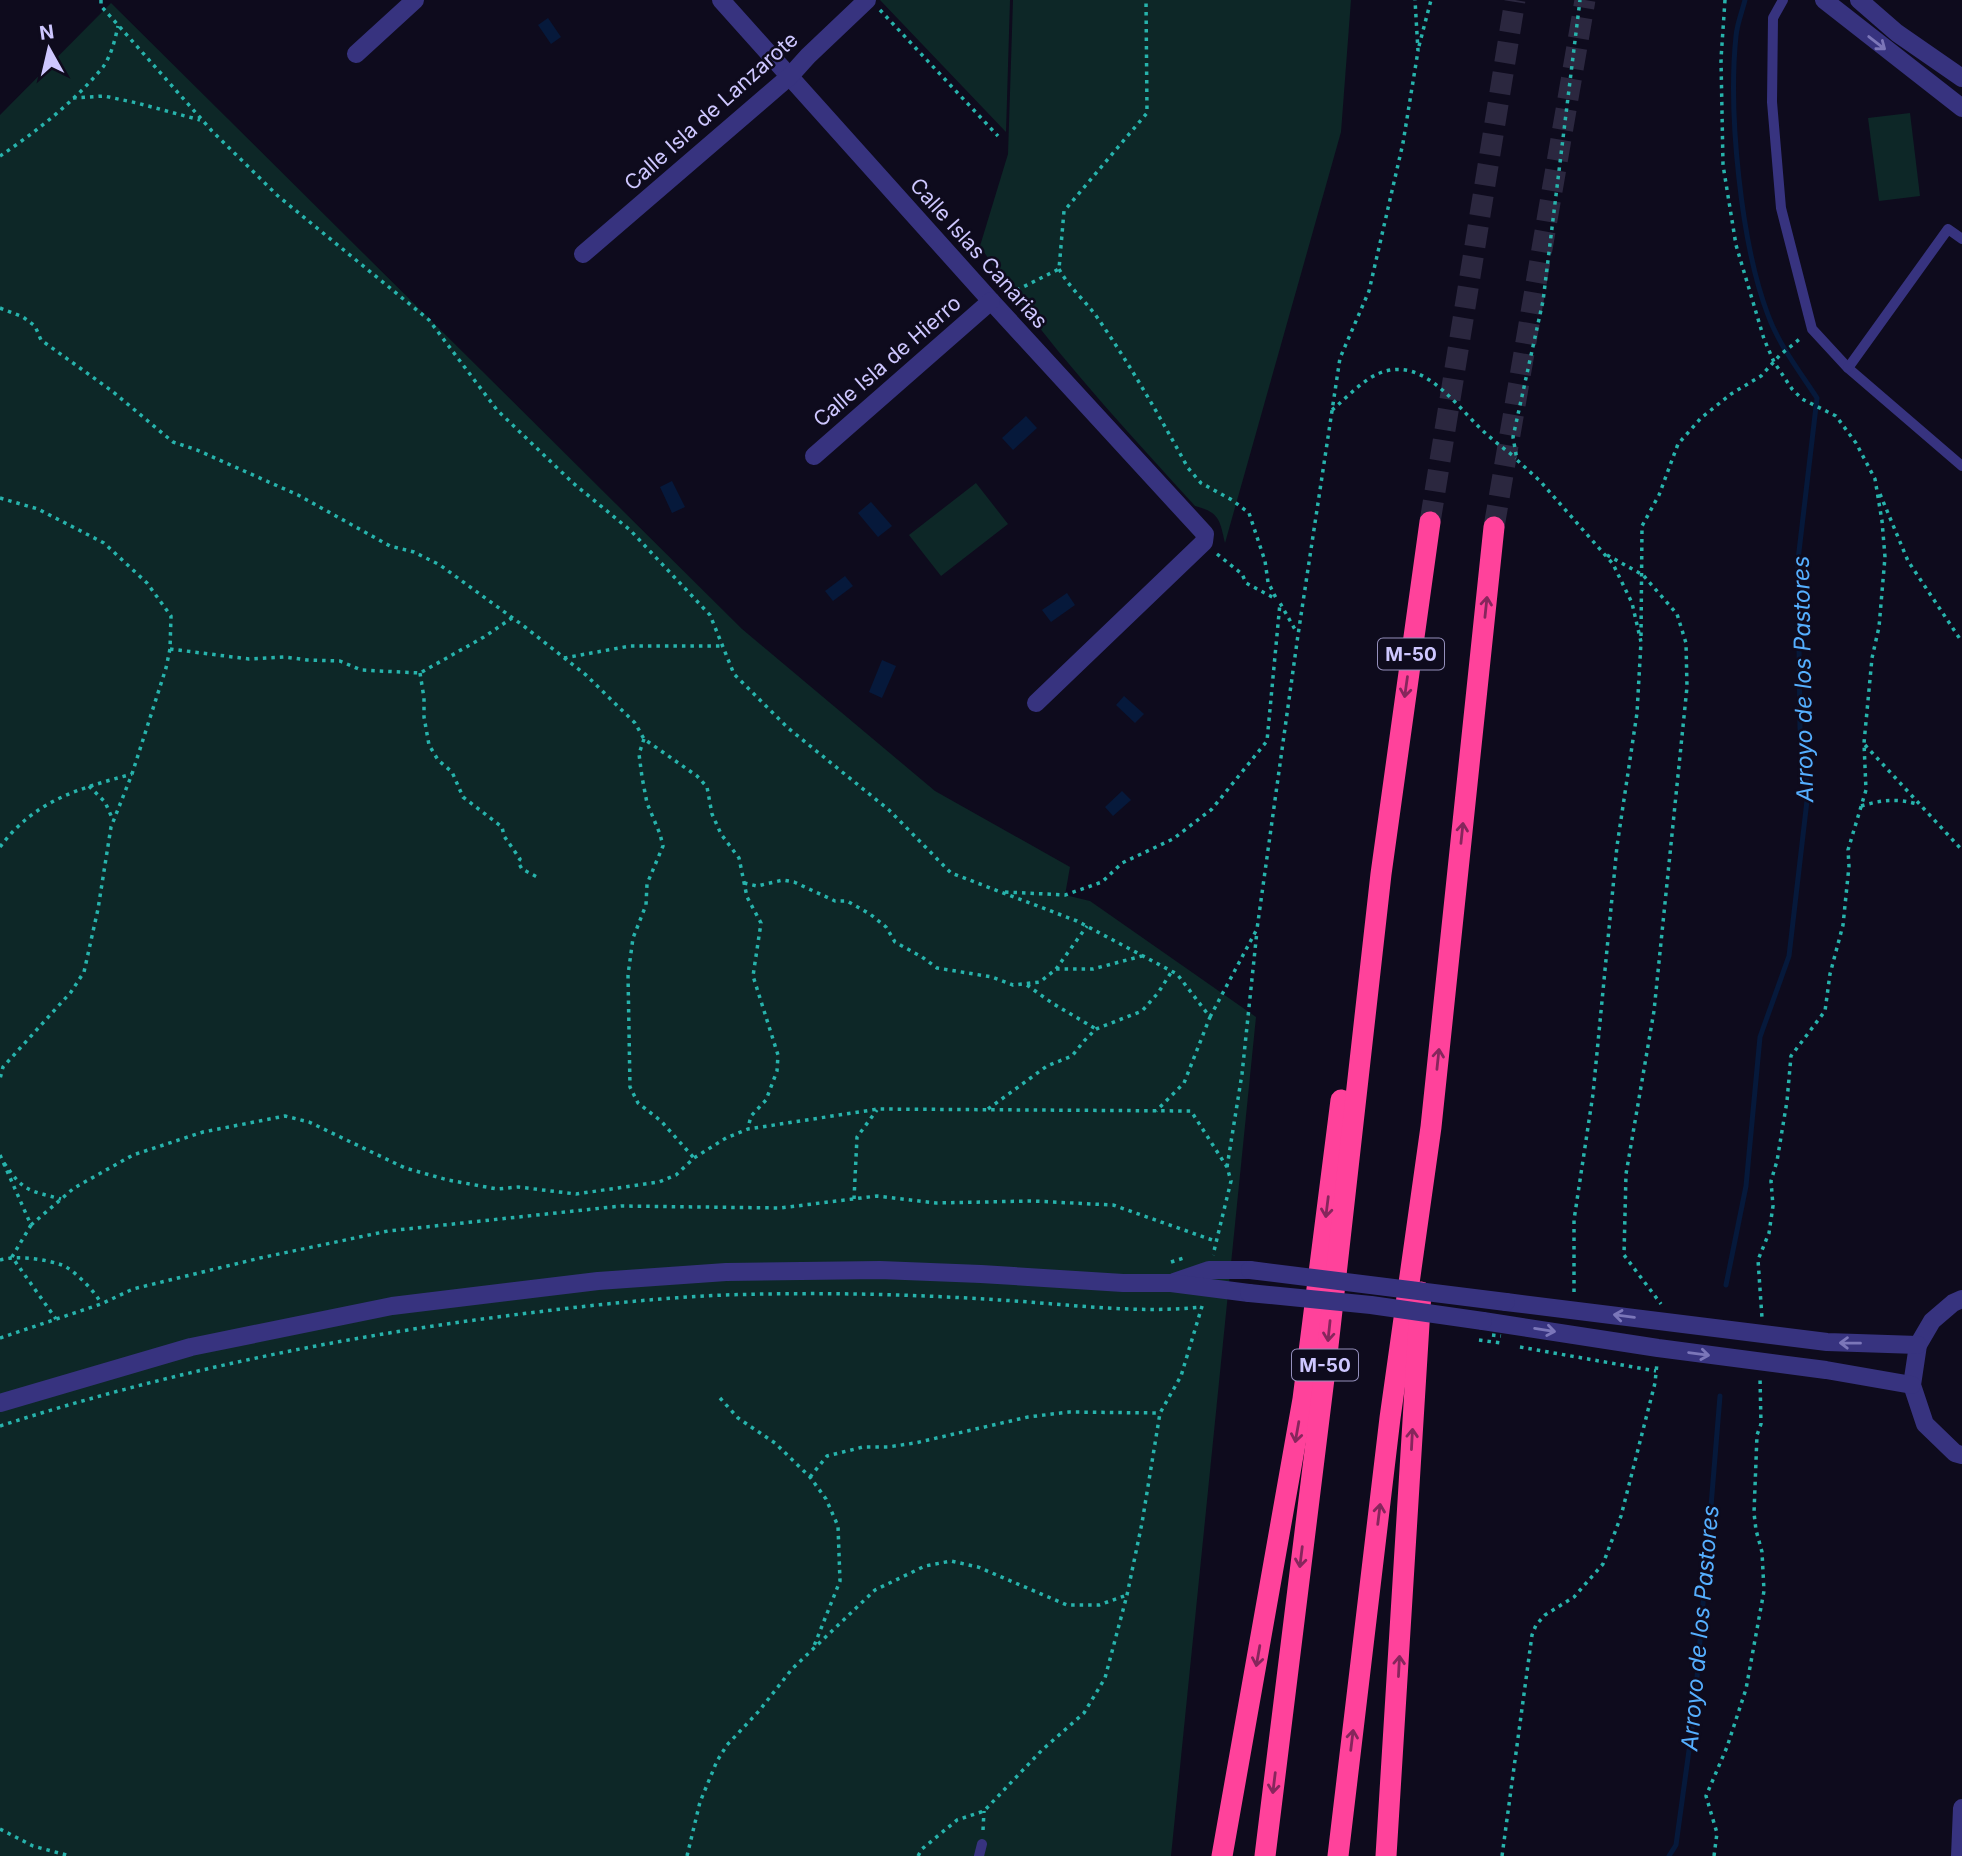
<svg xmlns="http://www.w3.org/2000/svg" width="1962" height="1856" font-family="Inter,sans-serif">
<rect width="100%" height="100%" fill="#0e0b1d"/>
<g fill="#0d2727">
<path d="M880,0H1010L1006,132Z"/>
<path d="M1013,0H1351L1341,132L1225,543C1220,520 1219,512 1195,506C1120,423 1042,340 980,246L1008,154Z"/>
<path d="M111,3L742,629L935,791L1070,867L1065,895L1090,901L1256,1017L1171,1856H0V115Z"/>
<path d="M1910,113L1920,196L1879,201L1868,118Z"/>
<path d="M976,483L1008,524L941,576L909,535Z"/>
</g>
<g fill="#06193b">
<path d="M548,18L561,37L551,44L538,25Z"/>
<path d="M1026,416L1037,428L1013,450L1002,438Z"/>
<path d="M672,481L685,507L672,513L660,487Z"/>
<path d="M871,502L892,526L878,537L858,513Z"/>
<path d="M845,576L853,586L833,601L825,591Z"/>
<path d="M1067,593L1075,605L1051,622L1042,610Z"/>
<path d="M882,660L896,666L882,698L869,692Z"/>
<path d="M1124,696L1144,714L1135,723L1116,705Z"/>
<path d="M1122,791L1131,800L1113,816L1105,807Z"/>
</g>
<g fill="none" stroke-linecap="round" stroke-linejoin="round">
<g stroke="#06193b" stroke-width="5">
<path d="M1726,1285L1746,1186L1760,1037L1789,956L1808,792L1800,728L1798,560L1817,398C1800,372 1779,345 1768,315C1741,244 1728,113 1736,36C1737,24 1742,12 1745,0"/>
<path d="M1669,1856L1676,1845L1694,1714L1720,1396"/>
</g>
<g stroke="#2b273f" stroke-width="21" stroke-dasharray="21 10" stroke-linecap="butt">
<path d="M1430,522L1515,0"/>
<path d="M1494,527L1585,0"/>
</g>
<g stroke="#27b3ac" stroke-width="3.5" stroke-dasharray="3.5 5" stroke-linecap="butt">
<path d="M101,0V6L118,25L212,131L278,196L429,320L497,410L573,483L630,530L710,615L734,674L788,728L889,810L951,873L1077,921L1177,974L1210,1017L1184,1083L1156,1111"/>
<path d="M1725,0L1721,59L1723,165L1736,245L1764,339L1774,362L1792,389L1802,399L1836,416L1856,443L1875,479L1882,521L1885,557L1879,627L1872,658L1864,743L1866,790L1848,850L1849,866L1843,925L1830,974L1825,1011L1791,1056L1787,1101L1777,1161L1771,1181L1773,1206L1769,1233L1758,1260L1762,1318"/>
<path d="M880,10L998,136"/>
<path d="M1419,46L1431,0"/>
<path d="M73,98L104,96L137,103L200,120"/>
<path d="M0,156C36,132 75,101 103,67C111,56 115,40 118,26"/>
<path d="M1059,269C1070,289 1087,302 1099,320C1132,368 1160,417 1188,468L1201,483L1232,500L1249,513L1265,561L1268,582L1277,600"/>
<path d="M1009,294L1059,269L1064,211L1147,113L1146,0"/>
<path d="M0,308L23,317L35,326L41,340L112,391L173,442L197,450L298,495L390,546L414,552L440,565L525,627L586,675L635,723L644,739L697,776L707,787L712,814L721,834L739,858L747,897L761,923L753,976L778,1055L777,1071L766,1100L751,1116L748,1128"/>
<path d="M1332,410C1344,400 1356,387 1370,378C1416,350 1449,397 1478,426C1490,438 1503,448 1516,458"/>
<path d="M1880,494L1908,561L1962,642"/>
<path d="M0,498L38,509L104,543L147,583L171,616L170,649L166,668L132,774L111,827L98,909L84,972L71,992L3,1067L0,1079"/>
<path d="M1217,554L1242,574L1246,583L1276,599"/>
<path d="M1607,555L1643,575L1677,614L1686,643L1687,687L1654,1011L1626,1174L1624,1255L1661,1304"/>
<path d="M1641,636L1642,526L1659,495L1678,444L1701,418L1731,394L1761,376L1780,355L1801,338"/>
<path d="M170,649L249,659L285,657L307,660L340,661L361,670L420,673L484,637L512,618"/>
<path d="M564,658L630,646H722"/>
<path d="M420,673L424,698V717L429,745L438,760L452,772L463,797L502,827L504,836L520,859L518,862L522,869L539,878"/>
<path d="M644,739L639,754L642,777L647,803L660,834L663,846L647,884L646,905L633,938L628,975L630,1087L638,1103L661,1121L694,1158"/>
<path d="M1865,745L1962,850"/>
<path d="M89,786L105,802L113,820"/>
<path d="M1861,806C1881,800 1897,798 1917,804"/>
<path d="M0,847C35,800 78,789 132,774"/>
<path d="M744,883L757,886L783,880L794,882L835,901H847L870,914L886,927L895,942L922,957L937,968L992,977L1013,985L1040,982L1056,969H1093L1142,956"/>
<path d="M1005,892L1065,895L1102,882L1122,863L1173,839L1212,809L1267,741L1280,603L1297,633"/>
<path d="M1056,969L1087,926"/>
<path d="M1027,985L1052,1003L1096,1029"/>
<path d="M1210,1017L1257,929L1298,635L1340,358L1369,291L1403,143L1418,51L1415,0"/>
<path d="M988,1109L1047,1066L1072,1056L1084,1041L1096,1029L1142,1011L1158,993L1172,971"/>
<path d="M0,1155L31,1225L74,1188L133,1155L203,1132L285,1116L309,1122L405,1168L448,1180L497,1189L518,1187L576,1194L659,1182L676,1175L694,1158L726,1138L748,1129L878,1109L1191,1111L1227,1167L1231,1181L1213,1255"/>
<path d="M4,1163C24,1192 28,1190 61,1199"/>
<path d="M1227,1167L1242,1074L1257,931"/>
<path d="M854,1199L857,1137L877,1110"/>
<path d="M31,1225L12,1257L56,1319"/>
<path d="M0,1260C18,1255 44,1259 62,1265C73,1269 97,1293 101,1304"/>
<path d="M1171,1262L1187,1257"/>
<path d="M1574,1292V1220L1593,1094L1617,846L1637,713L1641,642L1632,603L1613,564L1540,481L1517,460L1513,437L1543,301L1580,0"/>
<path d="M0,1338L101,1304L133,1289L260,1258L388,1231L621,1206L780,1208L877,1196L936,1203L1032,1201L1113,1205L1215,1241"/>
<path d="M1520,1347L1656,1371"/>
<path d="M720,1398L738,1418L775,1443L810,1477L826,1499L838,1526L840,1581L814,1646"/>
<path d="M0,1426C167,1372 339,1337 513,1315C583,1306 654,1298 725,1295C817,1292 909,1294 1000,1300C1067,1304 1135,1314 1201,1307"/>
<path d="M810,1477L827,1456L863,1447H888L915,1443L1028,1417L1069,1412L1160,1413"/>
<path d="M0,1829L33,1846L70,1856"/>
<path d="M983,1830L984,1811"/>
<path d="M687,1856L700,1802L717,1761L727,1745L759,1711L792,1669L875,1590L925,1566L951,1561L978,1567L1067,1605H1099L1127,1595"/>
<path d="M918,1856L922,1849L957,1820L984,1811L1042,1750L1084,1713L1105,1678L1127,1595L1142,1523L1160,1413L1181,1376L1203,1303"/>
<path d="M1502,1856L1532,1635L1536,1625L1545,1615L1574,1597L1603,1564L1621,1516L1655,1383L1657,1363"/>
<path d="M1714,1856L1717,1833L1706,1796L1727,1747L1746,1689L1764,1591L1762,1552L1756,1530L1754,1513L1757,1435L1761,1424L1760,1378"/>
</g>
<g stroke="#37337f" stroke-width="10">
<path d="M1783,0L1773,18L1772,102L1781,208L1812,329L1848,368L1962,466"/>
<path d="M1848,368L1948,229L1962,239"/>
<path d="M979,1856L982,1844"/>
</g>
<g stroke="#37337f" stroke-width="18">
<path d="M721,0L991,301L1205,534L1204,542L1036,703"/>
<path d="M1824,0L1962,108"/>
<path d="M1859,0L1897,33L1962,78"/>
<path d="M356,54L415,0"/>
<path d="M583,254L790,76L808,56L867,0"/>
<path d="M814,456L991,301"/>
<path d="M1174,1282L1209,1270H1250"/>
<path d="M1962,1299L1953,1303L1932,1321L1918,1345L1912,1385L1925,1424L1955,1453L1962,1455"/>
<path d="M1506,1302L1827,1342L1918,1345"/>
<path d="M1483,1321L1658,1348L1826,1370L1912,1385"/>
<path d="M0,1403L191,1347L392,1306L598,1281L726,1272L880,1270L981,1274L1123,1283H1171L1249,1293"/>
<path d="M1960,1856L1962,1808"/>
</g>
<g stroke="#ff429b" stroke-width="21">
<path d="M1222,1856L1303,1399L1341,1100"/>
<path d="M1265,1856L1328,1346L1381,874L1430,522"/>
<path d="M1338,1856L1390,1418L1431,1127L1494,527"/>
<path d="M1386,1856L1421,1292"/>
</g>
<g stroke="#27b3ac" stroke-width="3.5" stroke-dasharray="3.5 5" stroke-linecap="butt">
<path d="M1492,1335L1501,1336"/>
<path d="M1479,1340L1501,1343"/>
</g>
<g stroke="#37337f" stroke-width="18">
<path d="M1250,1270L1506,1302"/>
<path d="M1249,1293L1371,1305L1483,1321"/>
</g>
</g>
<defs><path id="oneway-shaft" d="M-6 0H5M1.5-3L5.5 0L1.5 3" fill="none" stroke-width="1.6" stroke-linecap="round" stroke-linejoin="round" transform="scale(1.75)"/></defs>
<g stroke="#7b76b9">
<use href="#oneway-shaft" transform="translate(1877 43) rotate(38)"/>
<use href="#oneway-shaft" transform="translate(1624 1316) rotate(-173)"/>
<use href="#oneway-shaft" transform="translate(1545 1330) rotate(9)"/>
<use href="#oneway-shaft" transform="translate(1850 1343) rotate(-179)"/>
<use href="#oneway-shaft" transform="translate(1699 1354) rotate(8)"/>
</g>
<g stroke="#86265c">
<use href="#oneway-shaft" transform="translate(1486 607) rotate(-84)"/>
<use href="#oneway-shaft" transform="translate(1406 687) rotate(98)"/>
<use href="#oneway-shaft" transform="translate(1462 833) rotate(-84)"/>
<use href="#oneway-shaft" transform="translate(1438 1059) rotate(-84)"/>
<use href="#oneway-shaft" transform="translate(1327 1207) rotate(97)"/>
<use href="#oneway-shaft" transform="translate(1329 1331) rotate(96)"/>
<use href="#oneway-shaft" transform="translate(1297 1432) rotate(100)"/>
<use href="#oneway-shaft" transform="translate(1412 1439) rotate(-87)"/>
<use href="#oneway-shaft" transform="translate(1379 1514) rotate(-83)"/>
<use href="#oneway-shaft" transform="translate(1301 1557) rotate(97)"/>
<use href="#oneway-shaft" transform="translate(1258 1656) rotate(100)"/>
<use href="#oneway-shaft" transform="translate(1399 1666) rotate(-87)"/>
<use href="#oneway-shaft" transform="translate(1352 1740) rotate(-83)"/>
<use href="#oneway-shaft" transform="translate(1274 1783) rotate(97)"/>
</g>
<g text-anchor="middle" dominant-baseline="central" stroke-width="5" stroke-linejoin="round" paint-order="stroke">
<g fill="#0e0b1d" stroke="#948fbb" stroke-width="2">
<rect x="1378" y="638.5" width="66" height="31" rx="5"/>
<rect x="1292" y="1349.5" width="66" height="31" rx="5"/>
</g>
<g font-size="19" font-weight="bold" fill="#cec7ff">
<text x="1411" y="654">M-50</text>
<text x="1325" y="1365">M-50</text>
</g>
<g font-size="21" fill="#cec7ff" stroke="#0e0b1d">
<text transform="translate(711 111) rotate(-42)">Calle Isla de Lanzarote</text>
<text transform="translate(979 253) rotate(48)">Calle Islas Canarias</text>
<text transform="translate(887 361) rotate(-41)">Calle Isla de Hierro</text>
</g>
<g font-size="23" font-style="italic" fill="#55afff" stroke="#0e0b1d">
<text transform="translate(1803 679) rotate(-91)">Arroyo de los Pastores</text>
<text transform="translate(1700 1628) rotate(-85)">Arroyo de los Pastores</text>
</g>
</g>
<g transform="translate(49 49) rotate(352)" stroke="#0e0b1d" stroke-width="5" paint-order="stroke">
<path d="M0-5L12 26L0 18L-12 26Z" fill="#cec7ff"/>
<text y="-10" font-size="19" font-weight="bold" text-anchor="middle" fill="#cec7ff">N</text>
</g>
</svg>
